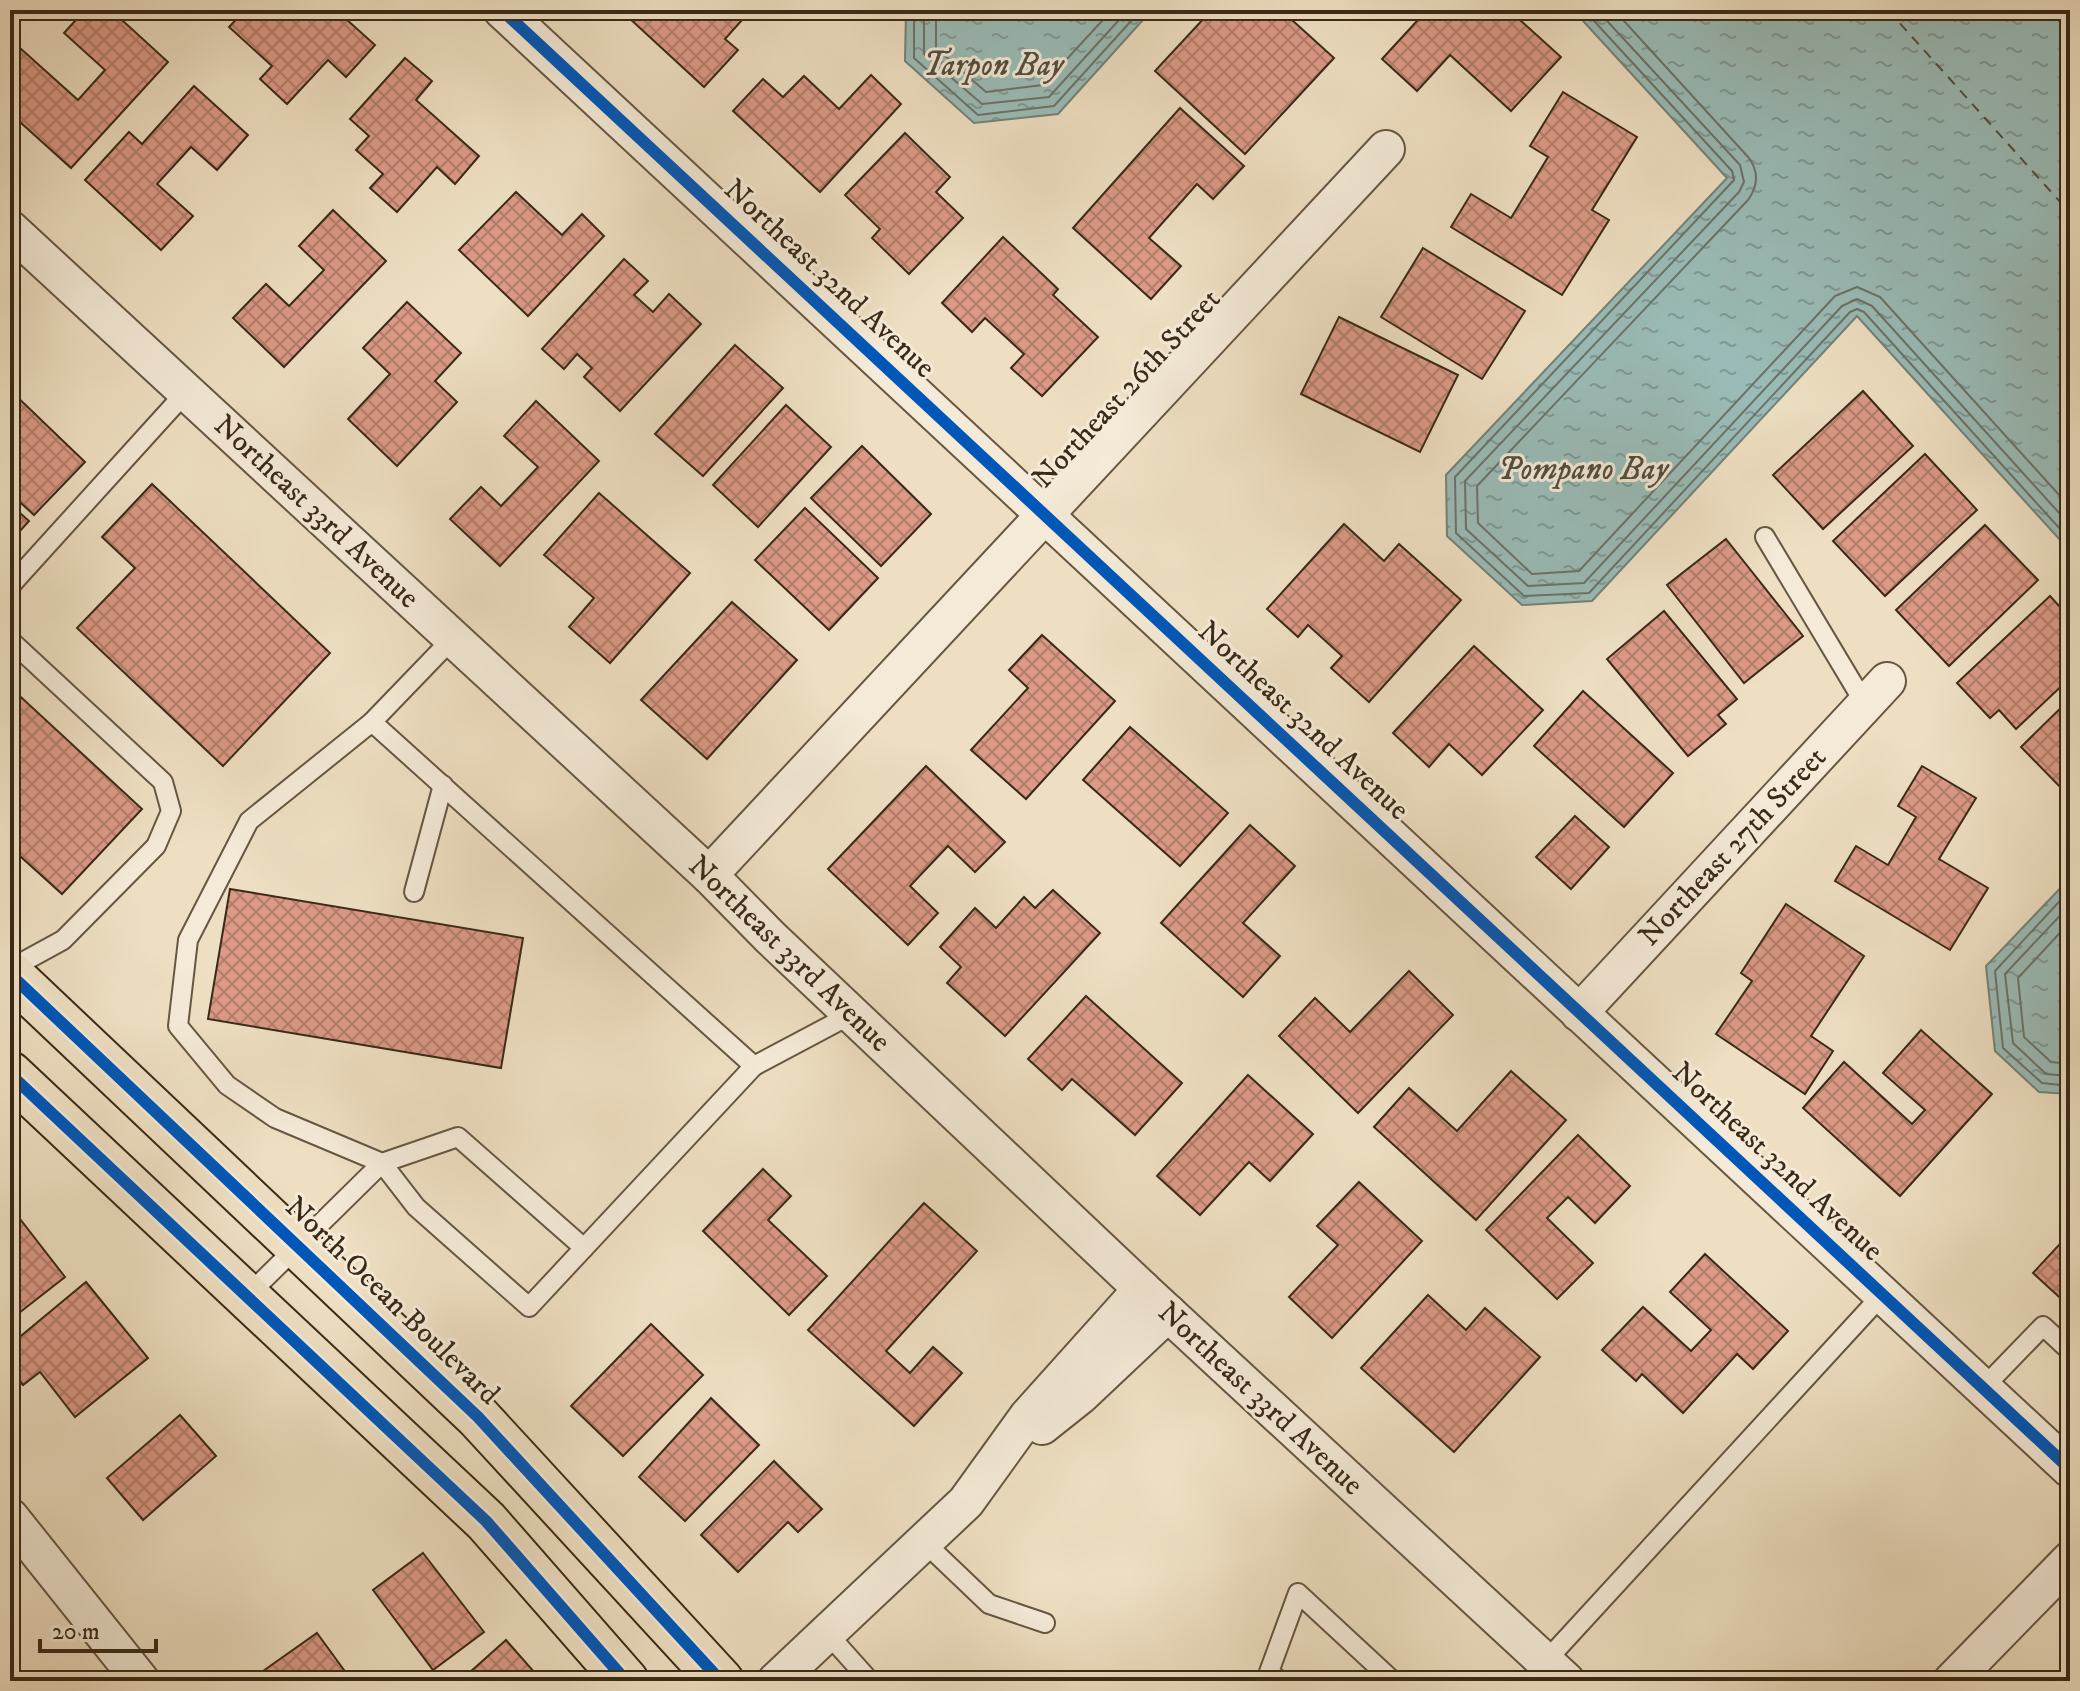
<svg xmlns="http://www.w3.org/2000/svg" width="2080" height="1691" font-family="'IM FELL DW Pica',serif">
<defs>
<pattern id="water-ripples" width="26" height="14" patternUnits="userSpaceOnUse" patternTransform="scale(2)"><rect width="26" height="14" fill="#9abcb8"/><path d="M2 4q2-2 4 0t4 0M15 11q2-2 4 0t4 0" fill="none" stroke="#7f9995"/></pattern>
<pattern id="building-cross-hatch" width="8" height="8" patternUnits="userSpaceOnUse" patternTransform="scale(2)"><rect width="8" height="8" fill="#db9986"/><path d="M0 0l8 8M0 8l8-8" fill="none" stroke="#b37d6d"/></pattern>
</defs>
<rect width="100%" height="100%" fill="#eedfc2"/>
<filter id="stains"><feTurbulence type="fractalNoise" baseFrequency=".0025" numOctaves="4"/><feColorMatrix values="0 0 0 0 .2 0 0 0 0 .09 0 0 0 0 .02 0 0 0 .5 -.17"/></filter>
<radialGradient id="worn" r=".72"><stop offset=".6" stop-color="#630" stop-opacity="0"/><stop offset="1" stop-color="#630" stop-opacity=".3"/></radialGradient>
<g fill="url(#water-ripples)" stroke="#738278" stroke-width="2">
<path d="M906,10H1152L1058,114L974,123L905,61Z"/>
<path d="M1573,10H2070V551L1857,316L1592,601L1522,605L1447,536L1446,475L1727,178Z"/>
<path d="M2070,878V1094L2039,1092L1995,1051L1986,966Z"/>
</g>
<g fill="none" stroke-linecap="round" stroke-linejoin="round">
<g stroke="#6a7368" stroke-width="2">
<path d="M914,10V58L978,115L1054,106L1141,10"/>
<path d="M924,10V54L982,104L1049,97L1128,10"/>
<path d="M936,10V48L986,92L1043,85L1112,10"/>
<path d="M1584,10L1732,171L1734,180L1455,477L1456,533L1524,596L1589,593L1850,312L1857,309L1864,312L2070,540"/>
<path d="M1597,10L1740,165L1744,182L1739,192L1465,481L1466,529L1528,586L1584,583L1842,306L1857,299L1872,306L2070,525"/>
<path d="M1614,10L1749,158C1759,172 1758,186 1748,200L1477,486L1478,523L1532,574L1579,571L1835,296L1857,287L1880,297L2070,507"/>
<path d="M2070,890L1995,971L2003,1048L2042,1083L2070,1086"/>
<path d="M2070,905L2005,974L2013,1043L2046,1074L2070,1076"/>
<path d="M2070,922L2018,978L2024,1037L2051,1062L2070,1064"/>
</g>
<path stroke="#514e3f" stroke-width="2" stroke-dasharray="10 8" stroke-linecap="butt" d="M1888,10L2070,213"/>
</g>
<g fill="url(#building-cross-hatch)" stroke="#392a17" stroke-width="2">
<path d="M85,10H111L168,62L71,168L10,113V39L78,100L105,70L64,33Z"/>
<path d="M245,10H336L375,45L346,77L328,60L287,104L260,79L272,66L229,27Z"/>
<path d="M635,10H751L725,39L738,50L704,87L628,17Z"/>
<path d="M1218,10H1281L1334,58L1245,154L1155,71L1207,15L1210,18Z"/>
<path d="M1427,10H1509L1561,57L1511,111L1450,55L1417,91L1382,59Z"/>
<path d="M405,58L432,81L416,100L479,156L455,184L437,167L397,212L370,188L383,174L356,150L369,136L350,119Z"/>
<path d="M871,75L901,104L820,192L733,111L763,79L783,97L804,76L839,109Z"/>
<path d="M194,86L248,135L217,170L191,147L157,184L193,216L161,250L85,180L129,132L142,144Z"/>
<path d="M1563,92L1637,137L1592,210L1609,220L1562,295L1451,227L1471,194L1511,218L1548,157L1530,146Z"/>
<path d="M1180,108L1244,166L1213,199L1197,184L1149,238L1181,266L1151,299L1073,228Z"/>
<path d="M905,133L950,177L936,192L963,218L909,274L872,238L880,229L845,195Z"/>
<path d="M516,192L562,235L582,214L604,236L528,316L459,250Z"/>
<path d="M333,210L386,261L284,367L233,318L266,284L289,306L324,270L299,246Z"/>
<path d="M1003,237L1058,289L1053,295L1098,337L1042,396L1011,368L1024,354L985,318L972,332L942,303Z"/>
<path d="M1423,248L1525,311L1482,379L1381,317Z"/>
<path d="M624,259L648,281L634,295L653,312L669,294L701,324L620,411L584,377L592,368L577,354L564,369L542,349Z"/>
<path d="M407,302L461,353L435,381L457,402L397,466L348,419L390,374L363,348Z"/>
<path d="M1339,317L1458,375L1420,452L1301,394Z"/>
<path d="M735,345L783,388L703,476L655,434Z"/>
<path d="M10,390L85,462L34,515L10,493Z"/>
<path d="M1863,391L1913,446L1823,529L1773,475Z"/>
<path d="M536,401L599,461L500,566L450,519L481,487L501,506L538,467L504,436Z"/>
<path d="M786,405L831,447L758,527L713,485Z"/>
<path d="M862,446L931,514L881,566L811,498Z"/>
<path d="M1925,454L1977,510L1885,596L1833,541Z"/>
<path d="M152,484L330,653L223,766L77,628L135,568L102,537Z"/>
<path d="M599,493L690,573L610,663L569,627L594,598L544,555Z"/>
<path d="M10,504L29,521L10,542Z"/>
<path d="M805,508L878,578L829,630L755,560Z"/>
<path d="M1344,524L1384,561L1399,544L1461,600L1369,702L1331,668L1342,656L1308,625L1298,637L1267,609Z"/>
<path d="M1985,525L2038,580L1949,666L1896,610Z"/>
<path d="M1726,539L1803,636L1744,683L1667,585Z"/>
<path d="M2050,596L2070,618V678L2016,729L1999,710L1990,718L1957,683Z"/>
<path d="M732,602L797,660L707,759L641,700Z"/>
<path d="M1664,611L1737,699L1718,715L1726,724L1688,756L1607,659Z"/>
<path d="M1042,635L1115,701L1026,799L971,750L1028,688L1009,670Z"/>
<path d="M1474,646L1543,710L1482,775L1449,744L1429,767L1393,733Z"/>
<path d="M10,687L142,809L62,894L10,847Z"/>
<path d="M1583,691L1673,773L1624,827L1534,746Z"/>
<path d="M2070,699V797L2021,747Z"/>
<path d="M1130,727L1228,813L1180,866L1083,780Z"/>
<path d="M926,766L1005,842L975,872L948,846L910,886L938,913L908,945L828,869Z"/>
<path d="M1922,766L1976,798L1939,859L1988,888L1950,950L1835,881L1856,846L1888,865L1916,817L1898,806Z"/>
<path d="M1575,816L1609,847L1571,889L1536,857Z"/>
<path d="M1250,825L1295,866L1243,923L1280,956L1243,997L1161,923Z"/>
<path d="M230,889L523,938L501,1068L208,1019Z"/>
<path d="M1053,890L1100,933L1005,1036L947,983L961,967L940,947L975,908L996,928L1024,897L1035,908Z"/>
<path d="M1786,904L1864,956L1811,1036L1833,1051L1805,1094L1716,1034L1752,981L1741,973Z"/>
<path d="M1409,971L1453,1015L1358,1113L1279,1036L1315,998L1350,1032Z"/>
<path d="M1086,996L1182,1083L1135,1135L1072,1079L1062,1090L1028,1059Z"/>
<path d="M1921,1030L1992,1094L1900,1196L1803,1108L1844,1062L1912,1124L1925,1110L1883,1073Z"/>
<path d="M1511,1071L1566,1120L1476,1220L1374,1127L1409,1088L1457,1131Z"/>
<path d="M1248,1075L1313,1134L1270,1181L1249,1162L1200,1215L1157,1176Z"/>
<path d="M1578,1135L1630,1186L1595,1223L1568,1197L1547,1218L1593,1263L1557,1299L1486,1230Z"/>
<path d="M763,1169L791,1196L768,1220L827,1276L789,1315L703,1231Z"/>
<path d="M1359,1182L1422,1241L1332,1338L1289,1297L1338,1245L1317,1226Z"/>
<path d="M924,1203L977,1251L886,1351L910,1373L933,1347L962,1373L914,1426L808,1330Z"/>
<path d="M10,1206L65,1277L10,1320Z"/>
<path d="M2070,1233V1307L2033,1273Z"/>
<path d="M1705,1254L1788,1331L1753,1369L1737,1354L1683,1413L1642,1374L1636,1381L1602,1350L1643,1307L1691,1351L1711,1330L1670,1292Z"/>
<path d="M86,1282L148,1358L75,1417L40,1372L23,1385L10,1369V1345Z"/>
<path d="M1428,1295L1466,1330L1485,1308L1540,1357L1454,1452L1361,1368Z"/>
<path d="M651,1324L703,1375L623,1456L571,1406Z"/>
<path d="M711,1398L759,1445L685,1521L639,1477Z"/>
<path d="M180,1415L216,1456L143,1520L107,1478Z"/>
<path d="M774,1461L822,1509L798,1532L788,1522L738,1572L701,1535Z"/>
<path d="M423,1553L484,1632L433,1670L373,1590Z"/>
<path d="M317,1633L352,1681H259L256,1676Z"/>
<path d="M506,1640L542,1681H460Z"/>
</g>
<g fill="none" stroke-linecap="round" stroke-linejoin="round">
<defs>
<g id="lane">
<path d="M1765,537L1865,704"/>
<path d="M11,585L186,392"/>
<path d="M453,638L372,722L754,1066L852,1014"/>
<path d="M10,640L163,782L171,811L156,846L63,940L10,969"/>
<path d="M372,722L249,821L188,940L178,1026L227,1085L275,1118L382,1163L416,1207L529,1307L584,1248"/>
<path d="M414,892L443,785"/>
<path d="M246,1297L382,1163L458,1137L584,1248L754,1066"/>
<path d="M1983,1388L2043,1326L2070,1351"/>
<path d="M924,1542L989,1604L1045,1623"/>
<path d="M827,1633L870,1681"/>
<path d="M1545,1662L1882,1295"/>
<path d="M1280,1681L1269,1672L1298,1593L1393,1681"/>
</g>
<g id="street">
<path d="M502,10L2070,1469"/>
<path d="M10,229L709,875L770,937L1142,1289L1566,1681"/>
<path d="M709,875L1386,149"/>
<path d="M1579,1013L1887,681"/>
<path d="M1042,1426L1081,1395L1168,1313"/>
<path d="M10,1517L141,1681"/>
<path d="M776,1681L966,1502L1028,1416L1142,1289"/>
<path d="M1952,1681L2070,1560"/>
</g>
<g id="primary">
<path d="M10,974L478,1417L721,1681"/>
<path d="M10,1074L486,1521L626,1681"/>
</g>
</defs>
<use href="#lane" stroke="#665742" stroke-width="22"/>
<use href="#street" stroke="#665742" stroke-width="40"/>
<use href="#primary" stroke="#392a17" stroke-width="48"/>
<use href="#lane" stroke="#f4ead7" stroke-width="18"/>
<use href="#street" stroke="#f4ead7" stroke-width="36"/>
<use href="#primary" stroke="#eedfc2" stroke-width="44"/>
<defs>
<g id="cycleway">
<path d="M502,10L2070,1469"/>
<path d="M10,974L478,1417L721,1681"/>
<path d="M10,1074L486,1521L626,1681"/>
</g>
</defs>
<use href="#cycleway" stroke="#f4ead7" stroke-width="17"/>
<use href="#cycleway" stroke="#0057b8" stroke-width="12"/>
</g>
<g text-anchor="middle" dominant-baseline="central" stroke-width="6" stroke-linejoin="round" paint-order="stroke">
<g font-size="30" fill="#392a17" stroke="#f4ead7">
<text transform="translate(829 279) rotate(43)">Northeast 32nd Avenue</text>
<text transform="translate(1127 389) rotate(-47)">Northeast 26th Street</text>
<text transform="translate(316 512) rotate(43)">Northeast 33rd Avenue</text>
<text transform="translate(1303 721) rotate(43)">Northeast 32nd Avenue</text>
<text transform="translate(1733 847) rotate(-47)">Northeast 27th Street</text>
<text transform="translate(789 954) rotate(44)">Northeast 33rd Avenue</text>
<text transform="translate(1777 1162) rotate(43)">Northeast 32nd Avenue</text>
<text transform="translate(392 1301) rotate(44)">North Ocean Boulevard</text>
<text transform="translate(1260 1399) rotate(43)">Northeast 33rd Avenue</text>
</g>
<g font-size="32" font-style="italic" fill="#514e3f" stroke="#f4ead7">
<text x="993" y="66">Tarpon Bay</text>
<text x="1583" y="470">Pompano Bay</text>
</g>
</g>
<rect width="2080" height="1691" fill="none" stroke="#eedfc2" stroke-width="40"/>
<rect x="12" y="12" width="2056" height="1667" fill="none" stroke="#392a17" stroke-width="4"/>
<rect x="20" y="20" width="2040" height="1651" fill="none" stroke="#392a17" stroke-width="2"/>
<path d="M40 1639v12h116v-12" fill="none" stroke="#392a17" stroke-width="4"/>
<text x="52" y="1639" font-size="24" fill="#392a17" stroke="#f4ead7" stroke-width="6" paint-order="stroke">20 m</text>
<rect width="100%" height="100%" filter="url(#stains)"/>
<rect width="100%" height="100%" fill="url(#worn)"/>
</svg>
